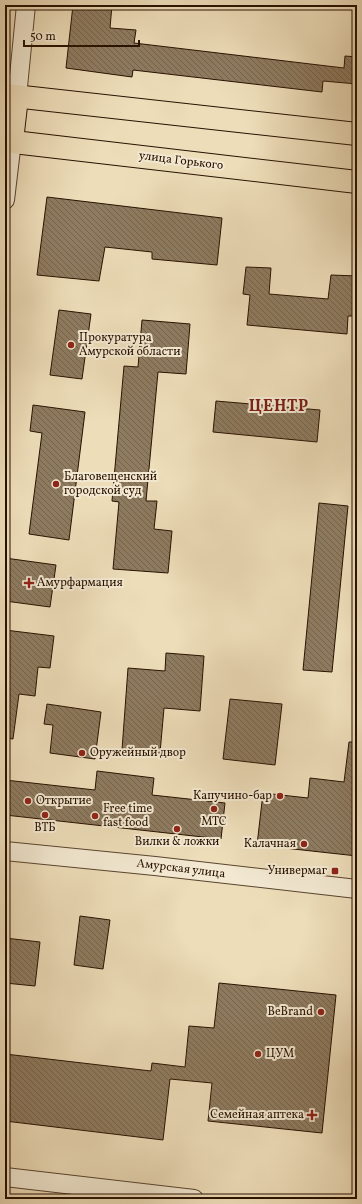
<svg xmlns="http://www.w3.org/2000/svg" width="362" height="1204" font-family="Vollkorn,serif">
<defs>
<pattern id="building-back-hatch" width="6" height="6" patternUnits="userSpaceOnUse"><rect width="6" height="6" fill="#8e7b60"/><path d="M-1 5l2 2M0 0l6 6M5-1l2 2" fill="none" stroke="#74634d"/></pattern>
</defs>
<rect width="100%" height="100%" fill="#edddb9"/>
<filter id="stains"><feTurbulence type="fractalNoise" baseFrequency=".005" numOctaves="4"/><feColorMatrix values="0 0 0 0 .2 0 0 0 0 .09 0 0 0 0 .02 0 0 0 .5 -.17"/></filter>
<radialGradient id="worn" r=".72"><stop offset=".6" stop-color="#630" stop-opacity="0"/><stop offset="1" stop-color="#630" stop-opacity=".3"/></radialGradient>
<g fill="url(#building-back-hatch)" stroke="#281100">
<path d="M73,5H112L110,28L136,30L134,43L344,68L345,56L357,57V84L323,81L322,92L133,70L132,77L66,68Z"/>
<path d="M47,197L222,218L217,265L152,259V252L105,247L99,281L37,275Z"/>
<path d="M246,267L271,268L269,294L328,299L331,275L357,276L353,316H348L347,334L247,325L250,295L243,294Z"/>
<path d="M59,310L91,314L82,379L50,375Z"/>
<path d="M142,320L190,324L186,374L158,372L146,501H157L154,529L172,531L168,573L113,569L119,502L112,501L124,366L138,367Z"/>
<path d="M216,401L320,410L317,442L213,432Z"/>
<path d="M33,405L85,412L69,540L29,534L42,433L30,431Z"/>
<path d="M319,503L348,506L332,672L303,670Z"/>
<path d="M5,558L56,565L50,607L5,601Z"/>
<path d="M5,630L54,636L50,668L38,667L35,696L19,694L13,739L5,738Z"/>
<path d="M166,653L204,656L200,711L164,708L160,753L122,750L128,668L165,671Z"/>
<path d="M230,699L282,704L275,765L223,759Z"/>
<path d="M47,704L101,712L95,759L50,753L53,725L44,724Z"/>
<path d="M349,742H357V785L354,813L357,814V856L257,845L263,793L308,798L310,778L344,782Z"/>
<path d="M97,771L154,778L152,795L225,803L221,839L5,815V780L95,790Z"/>
<path d="M80,916L110,920L103,969L74,965Z"/>
<path d="M5,938L40,942L35,986L5,983Z"/>
<path d="M219,983L336,995L322,1133L208,1121L212,1083L170,1079L163,1140L5,1121V1054L151,1071L152,1063L185,1067L189,1026L214,1028Z"/>
</g>
<g fill="none" stroke-linecap="round" stroke-linejoin="round">
<defs>
<g id="minor">
<path d="M17,97L26,5"/>
<path d="M5,200L12,141"/>
<path d="M5,851L155,866L357,889"/>
<path d="M5,1177L194,1199"/>
</g>
<g id="major">
<path d="M5,95L357,134"/>
<path d="M5,141L357,182"/>
<path d="M12,141L17,97"/>
</g>
</defs>
<use href="#minor" stroke="#59442e" stroke-width="20"/>
<use href="#major" stroke="#281100" stroke-width="24"/>
<use href="#minor" stroke="#f3e9d2" stroke-width="18"/>
<use href="#major" stroke="#edddb9" stroke-width="22"/>
</g>
<g fill="#8f2418" stroke="#f3e9d2" stroke-width="1.5">
<circle cx="71" cy="345" r="4"/>
<circle cx="56" cy="484" r="4"/>
<path d="M27 577h4v4h4v4h-4v4h-4v-4h-4v-4h4z"/>
<circle cx="82" cy="753" r="4"/>
<circle cx="280" cy="796" r="4"/>
<circle cx="28" cy="801" r="4"/>
<circle cx="214" cy="809" r="4"/>
<circle cx="45" cy="815" r="4"/>
<circle cx="95" cy="816" r="4"/>
<circle cx="177" cy="829" r="4"/>
<circle cx="304" cy="844" r="4"/>
<rect x="331" y="867" width="8" height="8" rx="2"/>
<circle cx="321" cy="1012" r="4"/>
<circle cx="258" cy="1054" r="4"/>
<path d="M310 1109h4v4h4v4h-4v4h-4v-4h-4v-4h4z"/>
</g>
<g text-anchor="middle" dominant-baseline="central" stroke-width="4" stroke-linejoin="round" paint-order="stroke">
<g font-size="12" fill="#281100" stroke="#f3e9d2">
<text transform="translate(181 161) rotate(7)">улица Горького</text>
<text transform="translate(181 869) rotate(7)">Амурская улица</text>
</g>
<g font-size="12" fill="#281100" stroke="#f3e9d2" text-anchor="start">
<text x="79" y="338">Прокуратура<tspan x="79" dy="14">Амурской области</tspan></text>
<text x="64" y="477">Благовещенский<tspan x="64" dy="14">городской суд</tspan></text>
<text x="37" y="583">Амурфармация</text>
<text x="90" y="753">Оружейный двор</text>
<text x="272" y="796" text-anchor="end">Капучино-бар</text>
<text x="36" y="801">Открытие</text>
<text x="103" y="809">Free time<tspan x="103" dy="14">fast food</tspan></text>
<text x="214" y="822" text-anchor="middle">МТС</text>
<text x="45" y="828" text-anchor="middle">ВТБ</text>
<text x="177" y="842" text-anchor="middle">Вилки &amp; ложки</text>
<text x="296" y="844" text-anchor="end">Калачная</text>
<text x="327" y="871" text-anchor="end">Универмаг</text>
<text x="313" y="1012" text-anchor="end">BeBrand</text>
<text x="266" y="1054">ЦУМ</text>
<text x="304" y="1115" text-anchor="end">Семейная аптека</text>
</g>
<g font-size="16" font-weight="bold" letter-spacing="1" fill="#7a1f14" stroke="#f3e9d2">
<text x="279" y="407">ЦЕНТР</text>
</g>
</g>
<rect width="362" height="1204" fill="none" stroke="#edddb9" stroke-width="20"/>
<rect x="6" y="6" width="350" height="1192" fill="none" stroke="#281100" stroke-width="2"/>
<rect x="10" y="10" width="342" height="1184" fill="none" stroke="#281100"/>
<path d="M24 40v6h115v-6" fill="none" stroke="#281100" stroke-width="2"/>
<text x="30" y="40" font-size="12" fill="#281100" stroke="#f3e9d2" stroke-width="3" paint-order="stroke">50 m</text>
<rect width="100%" height="100%" filter="url(#stains)"/>
<rect width="100%" height="100%" fill="url(#worn)"/>
</svg>
